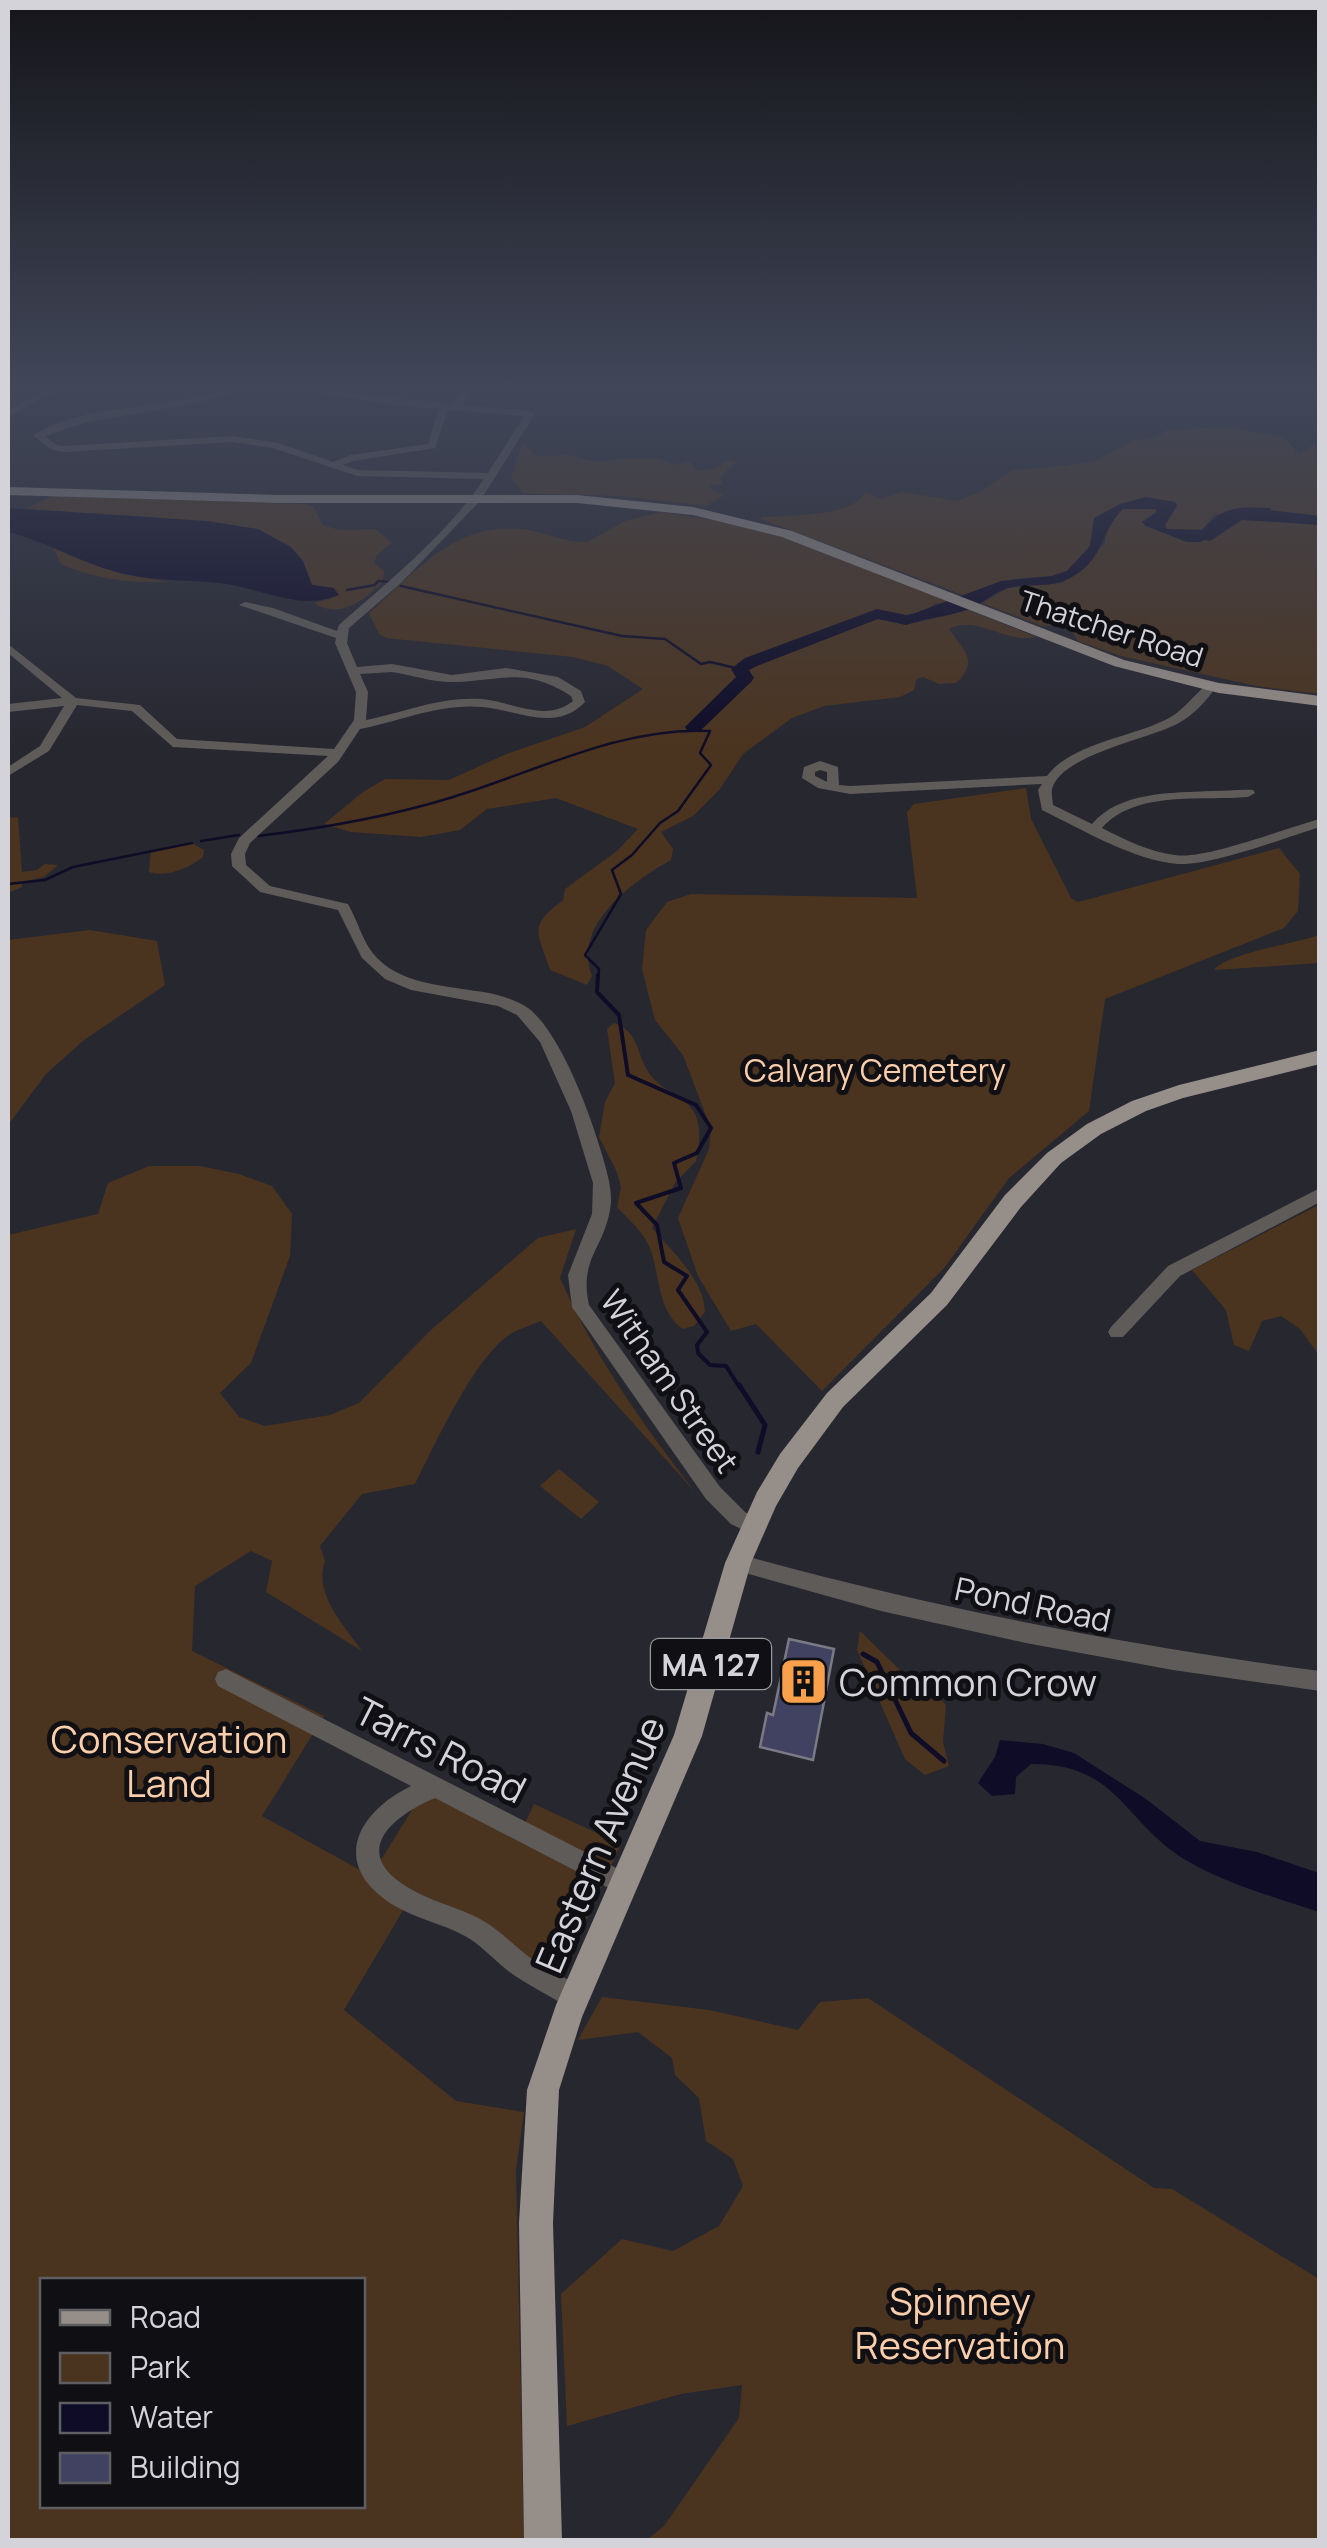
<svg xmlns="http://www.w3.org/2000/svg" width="1327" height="2548" font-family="Manrope,sans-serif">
<rect width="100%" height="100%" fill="#272730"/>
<g fill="#4b341f" fill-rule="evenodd">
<path d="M1228,427L1284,438L1300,455L1313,445H1319V694L1256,686L1121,656L1078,641L1067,624L1042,626L982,603L1008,588L1062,583L1105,544L1108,523L1123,509H1155L1158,511L1142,522L1146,526L1187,542L1241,514L1270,515V508L1214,515L1202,530L1167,529L1164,525L1172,513C1136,498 1129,499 1095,518L1090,546L1067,571L1052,576L1013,579L966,596L758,518C787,514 849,519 866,492L879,499L903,492L957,501L983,490L1011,471L1094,462L1132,441L1159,436L1167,430Z"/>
<path d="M523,443L537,456L570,455L595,462L634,458L660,459L674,465L690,462L696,470C711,472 716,467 729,460L736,462L720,478L723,485L710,484L709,488L724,495L706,506L620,496L522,493L511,477Z"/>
<path d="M52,496L305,504L313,506L323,525L339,530L376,529L392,543L377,555L374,563L384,571L383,582C364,600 340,620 314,603L330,599L334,588L312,585L303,561L152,517L26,509Z"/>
<path d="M661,512L741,524L782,537L949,602L935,604L917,615L915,623L969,610L1036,637C1005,644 976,614 949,629C963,649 980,661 956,683L939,684L923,677L916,680L914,690L900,697L824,706L792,718L743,754L720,789L693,816L661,832L673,849L671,860C631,882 572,926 592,976L587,985L550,970C538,933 527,927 563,900L565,889L617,851L638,829L556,798L487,809L460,830L421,837L351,832L324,824L363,792L385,779L449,780L504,755L585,727L643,689L608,666L573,657L386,638L379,634L369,613C415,574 452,523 519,529C542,530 563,543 587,542L625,521Z"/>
<path d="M52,545L122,574L169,582C129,583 98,580 61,564Z"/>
<path d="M1026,788L1031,819L1071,898L1078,902L1279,848L1300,874L1298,911L1284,928L1105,999L1089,1111L1009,1178L945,1267L822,1391L756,1324L731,1331L698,1276L678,1218L709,1149L711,1129L683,1055L655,1020L642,969L646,930L667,902L691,894L917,898L907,812L914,804Z"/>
<path d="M18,817L22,872L37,870L45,864L58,865L44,877L22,882V887L8,893V818Z"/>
<path d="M190,842L204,850L203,857C189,868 165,878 149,872L151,850Z"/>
<path d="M90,930L157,941L165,985L84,1040L46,1074L8,1125V940Z"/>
<path d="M1319,935V963L1214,970C1228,953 1294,944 1319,935Z"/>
<path d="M614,1023C641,1031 636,1060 653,1078C665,1092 686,1097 695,1114C702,1129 699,1146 696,1161L675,1183L652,1228C672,1252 704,1279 705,1312L694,1326L683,1329C658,1312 660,1277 651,1251C646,1234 629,1220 617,1207L621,1187L616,1170L599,1137L605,1102L615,1083L607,1029Z"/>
<path d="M149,1166H200L239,1174L272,1186L292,1214L290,1256L251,1363L220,1393L239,1417L265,1426L330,1415L359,1403L432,1329L538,1238L576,1229L560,1278C594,1356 644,1426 696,1493L541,1321C532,1325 521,1328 512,1333C475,1355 435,1445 415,1484L362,1494L320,1546L325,1561C313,1594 345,1626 362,1651L266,1592L272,1561L251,1551L195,1586L192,1651L324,1716L262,1816L371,1876L433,1776L525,1823L534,1804L621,1844L558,1983L408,1902L344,2010L456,2101L524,2112L516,2170L524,2540H8V1235L98,1214L108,1183ZM42,2280H362V2506H42Z"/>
<path d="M1319,1205V1355L1300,1329L1281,1316L1262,1321L1249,1351L1234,1345L1226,1310L1192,1270Z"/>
<path d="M559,1469L599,1502L581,1519L540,1486Z"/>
<path d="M860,1631L900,1670L937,1695L946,1705L943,1742L949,1766L925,1775L905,1759L857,1650Z"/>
<path d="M602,1997L709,2010L798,2030L820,2002L868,1998L1154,2188L1172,2189L1319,2279V2540H647L664,2526L739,2418L742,2385L681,2394L567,2426L561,2294L622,2239L673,2251L719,2226L743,2186L733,2159L706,2141L699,2098L675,2075L672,2058L638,2032L578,2040Z"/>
</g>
<g fill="#0f0c28">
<path d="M1146,497L1175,502L1177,506L1165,525L1167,529L1202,530C1225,505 1237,507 1271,508V515L1241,514L1228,529L1200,542H1187L1146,526L1142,522L1157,512L1155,509H1123C1102,529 1105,552 1081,571C1053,592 1037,581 1008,588C996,591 984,602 974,607C959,614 914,624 899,619L1001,581L1052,576L1067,571L1090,546L1094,518L1120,504Z"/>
<path d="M8,508L207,521L258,529L291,547L303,561L312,585L334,588L339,595C302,611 265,590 226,584C192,579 159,582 125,574C84,565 48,542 8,532Z"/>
<path d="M1000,1740L1043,1744L1074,1753L1146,1799L1200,1841L1257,1852L1319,1873V1912C1275,1897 1229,1885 1189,1862C1124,1825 1120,1763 1031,1764L1016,1777L1015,1794L992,1796L978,1783L995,1757Z"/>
</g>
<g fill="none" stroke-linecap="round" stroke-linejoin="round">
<g stroke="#0f0c28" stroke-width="2.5">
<path d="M401,586L622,636L665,639L701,664L710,662L740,669"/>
<path d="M347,590L375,585L378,581L390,582"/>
<path d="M258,836C324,828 389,817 453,797C535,772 622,726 710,731L700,753L711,765L678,811L660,823L632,855L612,870L621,894L585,955L599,969L598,978"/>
<path d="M201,841L239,835"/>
<path d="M8,884L45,880L73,867L192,843"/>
</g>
<path stroke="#0f0c28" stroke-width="4" d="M598,975L597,992L619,1015L628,1075L696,1105L711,1128L697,1153L674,1163L681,1188L636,1203L657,1225L664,1262L687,1276L678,1290L707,1332L697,1345L698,1353L710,1365L726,1366L740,1388"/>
<g stroke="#0f0c28" stroke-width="5">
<path d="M739,1385L765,1425L758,1452"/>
<path d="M863,1654L877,1662L911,1733L944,1761"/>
</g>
<g fill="#0f0c28" fill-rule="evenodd">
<path d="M1269,510L1320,516V525L1242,520L1210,541L1197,538L1233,513Z"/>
<path d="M877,609L906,615L932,610L940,615L906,625L878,619L757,666L749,670L754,678L751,682L700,731H688L685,727L736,677L731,669L745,658Z"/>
</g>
</g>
<path fill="#414162" stroke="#7a7a85" stroke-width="2.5" d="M789,1639L834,1649L813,1760L760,1747L767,1713L773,1715Z"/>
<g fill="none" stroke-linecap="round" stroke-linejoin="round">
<g fill="#5f5b58" fill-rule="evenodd">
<path d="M45,390H57L8,417V410Z"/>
<path d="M224,390H238L209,401L87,422L45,436L56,445L63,446L233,436L278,443L333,462L351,455L428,444L438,409L384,404L305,390H328L452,404L462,390H472L461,405L530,411L535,414L480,501L401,583L349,628L347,643L357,667L392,664L452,675L506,668L558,677L581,691L585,702C555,733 519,710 482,707C441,703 400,721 360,729L338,762L250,843L245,854L246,865L270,886L348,904C358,921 363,944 377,958C400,981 431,984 462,989C484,992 509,995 528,1008C562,1033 594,1124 605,1165C609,1180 613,1195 610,1210C603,1250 579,1259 589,1305L720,1487L745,1512L760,1520L763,1526L760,1532L753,1535L731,1524L706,1499L572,1307L568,1275L592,1214L593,1183L571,1111L540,1042L517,1015L498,1006L411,990L385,979L362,958L338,910L260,892L232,866L231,854L239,838L328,756L173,747L132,711L77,705L49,751L8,776V767L40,746L64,706L8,712V704L62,698L8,653V644L76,698L140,705L177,739L334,749L354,720L356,692L335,643L336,638L239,605L245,602L273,608L337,631L339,625C387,583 449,532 484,479L357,476L273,448L233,442L63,452L50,449L33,435C85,403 165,409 224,390ZM448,410L524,416L488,473L358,470L343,465L353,461L435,448ZM392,672C412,675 435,683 455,682C504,680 525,667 571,696L573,701C545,723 513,702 482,699C442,696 404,712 366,720L368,692L360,674Z"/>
<path d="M1211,682L1217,686C1205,702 1194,715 1177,724C1148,739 1061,755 1052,789C1051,791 1053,803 1053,805L1092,824C1120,791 1172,793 1212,791C1226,791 1240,789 1253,790L1255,793L1248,797C1202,801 1135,790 1102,828C1125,840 1150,852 1175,855C1206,860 1285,828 1320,819V827C1284,838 1212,866 1178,864C1135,861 1081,829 1042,810L1038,790L1042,784L850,794L818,788L802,778L804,767L820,761L838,767L839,785L850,786L1047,776C1071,743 1134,737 1169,718C1186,709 1196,691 1211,682ZM820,770L827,772V782L815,776V772Z"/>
<path d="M1320,1188V1202L1180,1276L1123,1337H1111L1108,1332L1111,1327L1168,1266Z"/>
<path d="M738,1554C929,1607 1123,1645 1320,1671V1691L1173,1670L1026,1643L881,1611L731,1569L728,1563L731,1557Z"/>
<path d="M226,1669L632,1876L636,1884L632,1892L624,1896L435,1798C383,1820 350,1858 416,1892C436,1903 460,1908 480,1919C499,1929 513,1945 529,1957C546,1969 566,1978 584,1988L587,1997L584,2006L575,2009L566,2006C547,1994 525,1984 507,1970C493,1959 481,1945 465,1936C443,1924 417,1919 395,1906C330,1867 354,1814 411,1786L218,1686L215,1679L218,1672Z"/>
</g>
<g fill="#968e88" fill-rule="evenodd">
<path d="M8,487L280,495H577L693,507L792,531L1124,660L1219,683L1320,696V706L1219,693L1114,666L782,537L693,515L577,503H280L8,495Z"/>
<path d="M1320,1050V1064L1183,1098L1146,1111L1101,1134L1061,1163L1021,1207L947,1305L843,1407L798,1468L776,1506L751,1563L702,1736L582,2017L559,2090L553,2223L562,2540H524L519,2223L527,2090L556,2005L674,1735L725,1563L757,1492L780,1454L827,1393L931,1293L1005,1195L1047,1153L1087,1124L1132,1101L1179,1085Z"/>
</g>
</g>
<linearGradient id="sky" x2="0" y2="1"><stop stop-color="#15151a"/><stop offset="0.52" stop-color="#414759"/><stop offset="1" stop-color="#414759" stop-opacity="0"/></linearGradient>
<rect width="1327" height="747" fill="url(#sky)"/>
<defs>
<symbol id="building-square" viewBox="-11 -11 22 22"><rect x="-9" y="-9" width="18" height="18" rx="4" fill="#f8a04b" stroke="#101014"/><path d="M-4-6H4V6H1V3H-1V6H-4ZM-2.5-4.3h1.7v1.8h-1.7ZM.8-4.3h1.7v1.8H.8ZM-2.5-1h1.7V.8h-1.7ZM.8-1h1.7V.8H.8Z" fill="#111"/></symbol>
</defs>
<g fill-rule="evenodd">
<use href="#building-square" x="776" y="1654" width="55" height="55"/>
</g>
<g text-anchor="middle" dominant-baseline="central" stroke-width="10" stroke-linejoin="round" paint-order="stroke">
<g font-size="28" fill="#d3d3d9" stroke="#101014">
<text transform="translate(1112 628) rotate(18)">Thatcher Road</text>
</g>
<rect fill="#101014" stroke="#98989e" stroke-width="2.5" x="651" y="1639" width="120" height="50" rx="8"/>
<g font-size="30" font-weight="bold" fill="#d3d3d9">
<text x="711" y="1664">MA 127</text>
</g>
<g font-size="32" fill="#faceaa" stroke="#101014">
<text x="875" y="1070">Calvary Cemetery</text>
</g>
<g font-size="32" fill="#d3d3d9" stroke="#101014">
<text transform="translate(670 1381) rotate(55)">Witham Street</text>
<text transform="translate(1033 1604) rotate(12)">Pond Road</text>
</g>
<g font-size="38" fill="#d3d3d9" stroke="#101014" text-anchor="start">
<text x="839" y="1681">Common Crow</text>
</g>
<g font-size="38" fill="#faceaa" stroke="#101014">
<text x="169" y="1738">Conservation<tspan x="169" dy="44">Land</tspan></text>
<text x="960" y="2300">Spinney<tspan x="960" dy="44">Reservation</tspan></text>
</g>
<g font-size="38" fill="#d3d3d9" stroke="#101014">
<text transform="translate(441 1749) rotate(27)">Tarrs Road</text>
<text transform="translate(599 1844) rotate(-67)">Eastern Avenue</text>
</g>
</g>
<rect width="1327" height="2548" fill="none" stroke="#d3d3d9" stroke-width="20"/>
<rect x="40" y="2278" width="325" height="230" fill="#101014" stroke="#5e5e63" stroke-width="2.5"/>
<rect x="60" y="2310" width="50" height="15" fill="#968e88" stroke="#5e5e63" stroke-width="2.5"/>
<text x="130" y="2328" font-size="30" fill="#d3d3d9">Road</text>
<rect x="60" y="2353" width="50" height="30" fill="#4b341f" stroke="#5e5e63" stroke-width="2.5"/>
<text x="130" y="2378" font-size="30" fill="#d3d3d9">Park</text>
<rect x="60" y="2403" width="50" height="30" fill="#0f0c28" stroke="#5e5e63" stroke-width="2.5"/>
<text x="130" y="2428" font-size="30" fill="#d3d3d9">Water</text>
<rect x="60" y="2453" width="50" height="30" fill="#414162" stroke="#5e5e63" stroke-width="2.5"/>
<text x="130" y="2478" font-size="30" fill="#d3d3d9">Building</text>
</svg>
